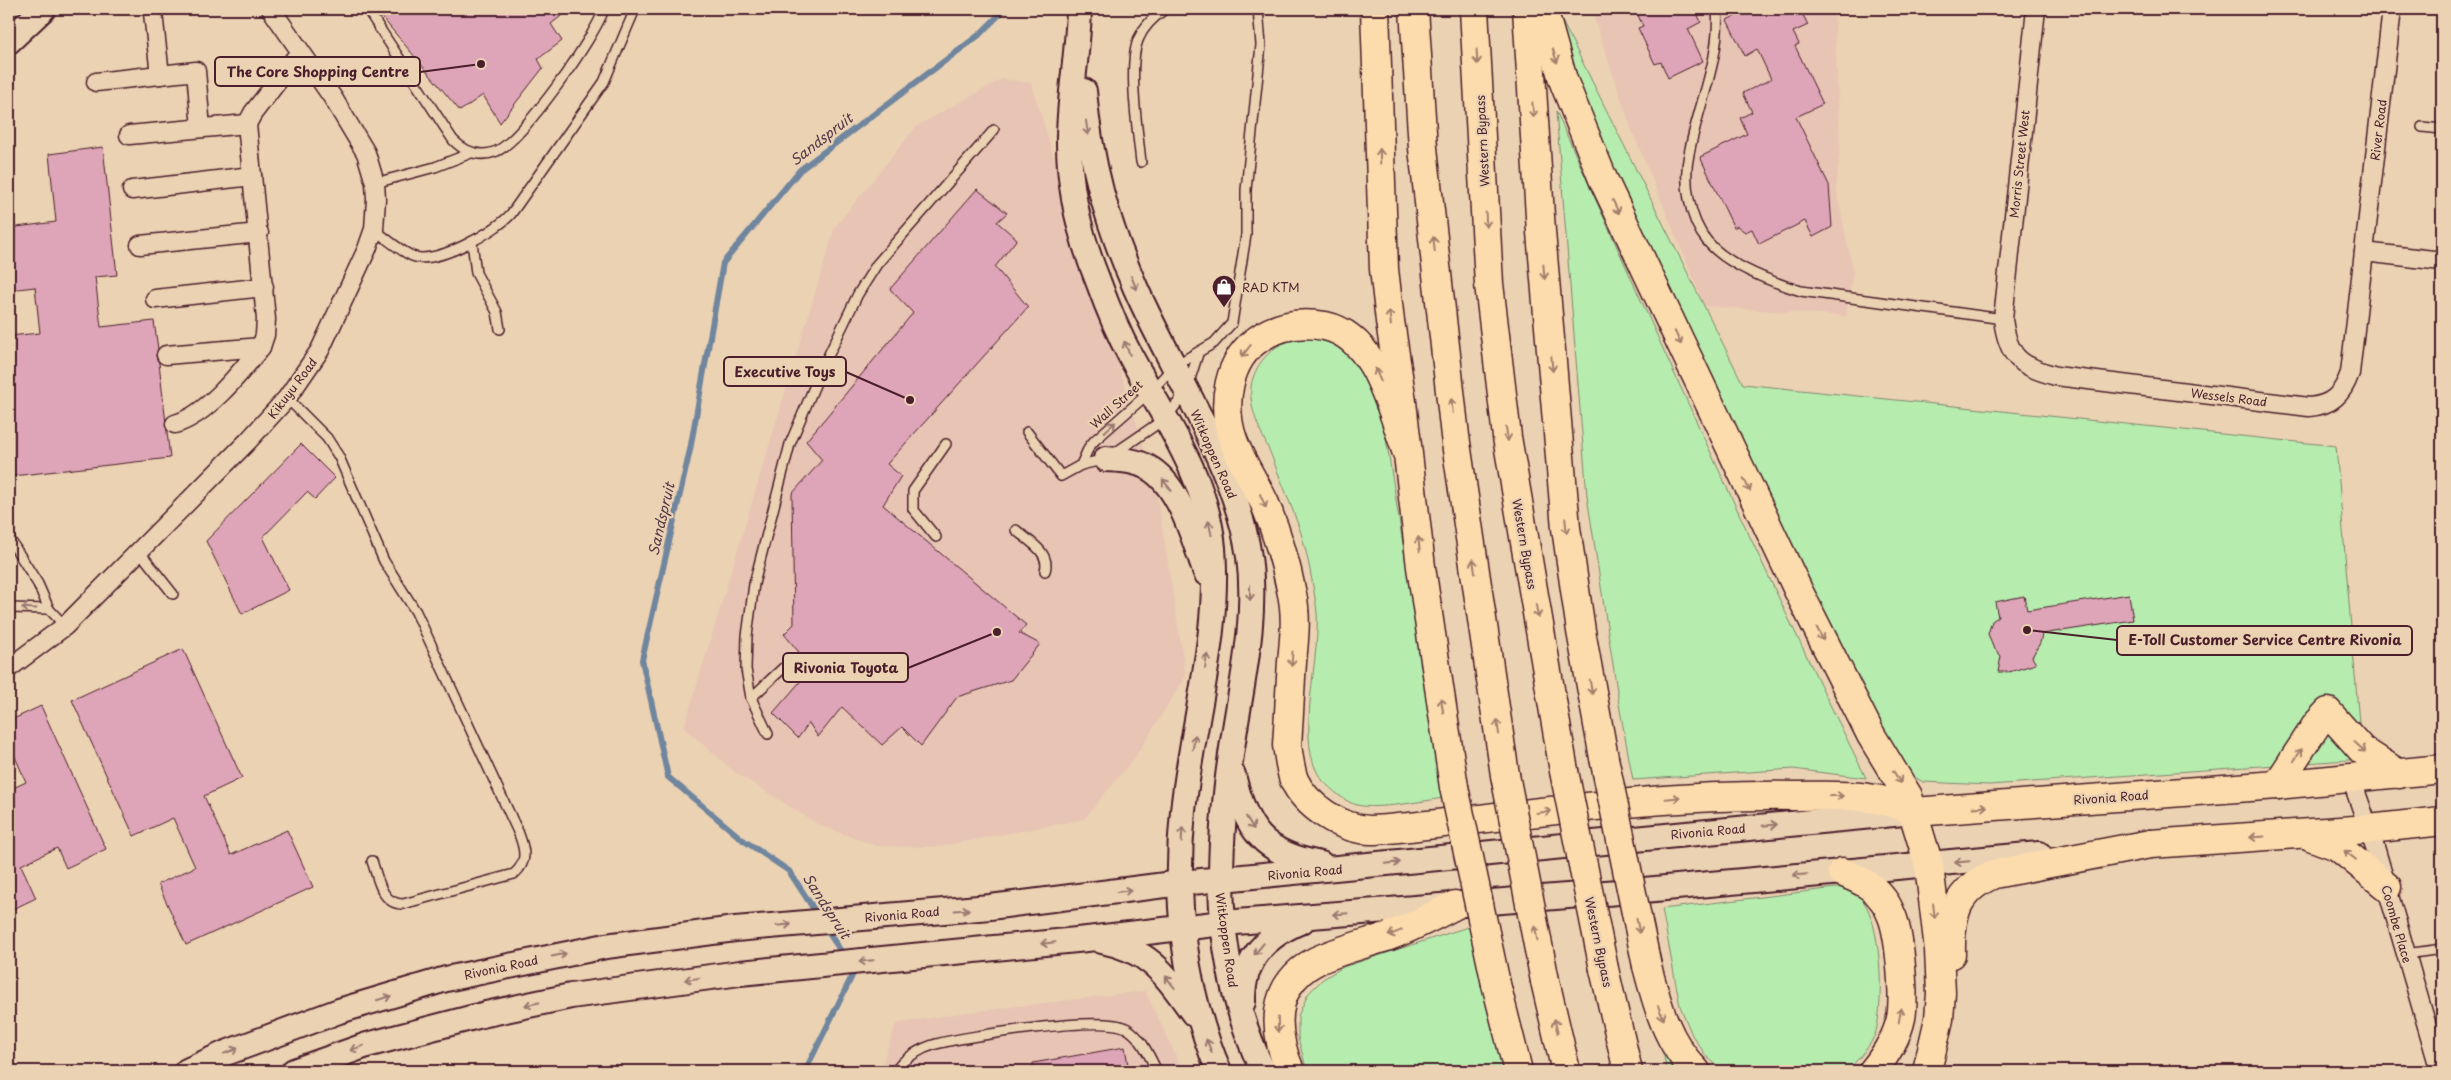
<svg xmlns="http://www.w3.org/2000/svg" width="2451" height="1080" font-family="'Playpen Sans',sans-serif">
<rect width="100%" height="100%" fill="#ebd2b3"/>
<filter id="ink" filterUnits="userSpaceOnUse"><feTurbulence type="fractalNoise" baseFrequency=".02" numOctaves="2"/><feDisplacementMap in="SourceGraphic" scale="10" xChannelSelector="R" yChannelSelector="G"/><feConvolveMatrix kernelMatrix="1 2 1 2 8 2 1 2 1" color-interpolation-filters="sRGB"/></filter>
<g filter="url(#ink)">
<g fill="#e7c4b4">
<path d="M1591,9H1834L1840,146L1836,189L1853,271L1846,316L1705,306L1631,128Z"/>
<path d="M1002,79L1031,83L1155,483L1186,676L1135,757L1084,819L936,847L877,846L819,825L735,772L684,728L835,227L917,126Z"/>
<path d="M1145,991L1183,1071H880L896,1024L961,1013Z"/>
</g>
<g fill="#b6edaf" stroke="#80866d">
<path d="M1562,21L1743,384L2336,446L2362,759L1989,785L1923,782L1906,772L1890,750L1612,172L1566,52Z"/>
<path d="M1556,111C1656,335 1757,558 1866,778L1793,769L1633,780L1620,710L1587,496Z"/>
<path d="M1303,334L1337,337L1379,395L1444,798C1422,801 1377,810 1357,805C1345,802 1332,790 1323,781C1291,744 1324,653 1316,604C1312,580 1308,556 1301,533C1292,506 1280,479 1270,452C1261,432 1249,410 1251,387C1255,359 1278,342 1303,334Z"/>
<path d="M1844,887C1849,890 1856,892 1860,897C1882,920 1884,1001 1876,1031C1871,1047 1858,1059 1847,1071H1724L1707,1057L1692,1035L1680,1006L1662,909Z"/>
<path d="M1471,926L1506,1071H1309L1305,1064L1298,1038V1016L1308,994L1323,979L1343,967Z"/>
<path d="M1661,1044L1678,1071H1667Z"/>
</g>
<g fill="none" stroke-linecap="round" stroke-linejoin="round">
<g stroke="#70869e" stroke-width="6">
<path d="M819,917L789,871L743,840L668,777L642,660L690,450L723,263L800,170L979,35L1005,9"/>
<path d="M824,926L845,957"/>
<path d="M805,1071L854,972L851,968"/>
</g>
</g>
<g fill="#dda5b7" stroke="#4a1f2b">
<path d="M375,9H570L551,24L562,41L538,59L543,68L500,123L483,95L460,111Z"/>
<path d="M1635,9H1695L1701,22L1688,29L1703,61L1668,78L1661,62L1655,64L1638,28L1643,26Z"/>
<path d="M1750,9H1800L1808,25L1793,32L1799,44L1795,46L1823,104L1796,117L1829,185L1832,227L1813,237L1805,221L1759,244L1752,229L1745,232L1737,226L1734,228L1700,157L1747,134L1740,118L1752,112L1743,93L1771,79L1757,49L1745,56L1727,20Z"/>
<path d="M103,147L117,275L95,277L101,327L154,321L158,349L156,356L159,363L170,458L13,476L9,441V336L40,333L35,287L9,290V228L56,222L49,154Z"/>
<path d="M977,189L1007,213L997,222L1017,239L995,267L1028,307L887,464L901,476L883,505L1026,625L1019,633L1040,644L1011,680L957,697L921,746L902,727L882,745L842,707L818,737L809,723L798,738L773,713L812,668L784,634L794,624L792,494L822,460L806,441L913,313L890,289Z"/>
<path d="M301,444L335,478L315,499L307,492L263,537L289,590L242,614L206,541Z"/>
<path d="M2129,594L2133,620L2042,634L2040,643L2032,657L2036,664L2009,672H1998L2001,656L1993,647L1988,634L1992,621L1998,617L1995,602L2024,596L2027,610Z"/>
<path d="M183,649L242,778L204,796L231,855L287,830L313,887L186,945L158,884L195,867L173,818L134,836L72,700Z"/>
<path d="M41,706L106,849L66,868L57,848L21,865L36,898L9,911V790L26,782L9,743V721Z"/>
<path d="M1125,1047L1129,1071H1033V1063Z"/>
</g>
<g fill="none" stroke-linecap="round" stroke-linejoin="round">
<defs>
<g id="lane">
<path d="M367,9L453,140C465,152 480,158 497,151C523,139 595,37 604,9"/>
<path d="M1717,9C1721,60 1698,104 1689,154C1683,181 1689,219 1707,241C1727,265 1772,282 1801,291L2003,319"/>
<path d="M2422,127L2442,129"/>
<path d="M1141,162C1138,134 1127,62 1139,38C1144,26 1155,16 1165,9"/>
<path d="M375,183L435,167L471,153"/>
<path d="M374,229C384,237 404,254 415,257C439,263 495,232 511,214L604,82L633,14"/>
<path d="M472,242L476,273L497,312L500,329"/>
<path d="M287,398L327,438L339,457L384,561L416,612L519,834C525,850 528,862 514,874L403,904C381,904 378,878 372,861"/>
<path d="M1027,432L1061,476L1081,465L1106,459L1166,418L1186,392L1198,354"/>
<path d="M1081,465L1089,447L1095,440L1151,391L1174,366L1214,343L1232,323L1246,235V190L1261,45L1258,9"/>
<path d="M1016,530C1028,541 1051,552 1045,571"/>
<path d="M936,537L913,509V491L946,444"/>
<path d="M9,538L38,584L49,609L65,626"/>
<path d="M139,551L173,594"/>
<path d="M9,608L49,609"/>
<path d="M751,698L783,668"/>
<path d="M768,734L751,698L746,669L747,636L754,584L790,444L820,373L858,294L877,264L994,130"/>
<path d="M2406,954L2442,949"/>
<path d="M896,1071C903,1058 922,1048 936,1044C967,1036 1102,1015 1126,1028C1142,1037 1149,1056 1157,1071"/>
</g>
<g id="street">
<path d="M2036,9L2003,319C2008,357 2019,366 2056,376L2309,407C2332,405 2342,395 2350,373L2392,9"/>
<path d="M153,13L160,75"/>
<path d="M96,82L196,71L201,128"/>
<path d="M129,135L247,124"/>
<path d="M132,190L252,176"/>
<path d="M140,245L259,233"/>
<path d="M2364,252L2442,261"/>
<path d="M155,299L264,287"/>
<path d="M166,355L261,347"/>
<path d="M175,424C207,415 240,373 261,347L265,335L266,319L247,124L253,113L300,52"/>
<path d="M9,668L65,626L248,441L287,398L320,350L367,249L374,229L376,199L375,183L366,153L333,98L271,9"/>
<path d="M2351,778L2375,847L2440,1071"/>
</g>
<g id="secondary">
<path d="M1079,9C1078,51 1070,93 1069,135C1068,186 1079,234 1098,281C1107,306 1118,333 1131,357C1164,418 1207,477 1213,548C1220,636 1192,724 1183,811C1174,899 1184,990 1219,1071"/>
<path d="M9,41L43,9"/>
<path d="M1084,91C1090,163 1107,223 1136,289C1173,373 1236,465 1249,557C1257,616 1243,677 1234,735C1215,853 1211,960 1263,1071"/>
<path d="M1106,459C1120,460 1135,460 1147,467C1180,484 1194,541 1206,573"/>
<path d="M1233,775C1246,830 1263,854 1321,864"/>
<path d="M1102,941C1152,951 1165,975 1194,1014"/>
<path d="M1243,1002C1242,960 1265,936 1302,921"/>
<path d="M187,1071L226,1053L339,1011L446,979L606,946L735,929L990,907L1181,883L1914,812"/>
<path d="M294,1071L367,1045L486,1014L571,996L740,973L1087,939L1223,923L1644,890L2039,854"/>
</g>
<g id="primary">
<path d="M2277,785L2317,724L2328,712L2362,750L2399,774"/>
<path d="M1914,812L2277,785L2442,769"/>
<path d="M2310,836L2337,846L2387,887"/>
<path d="M2150,844L2369,829L2442,821"/>
</g>
<g id="highway">
<path d="M1375,9L1384,269L1390,321L1402,402L1421,567L1454,787"/>
<path d="M1414,9L1423,148L1455,436L1505,775"/>
<path d="M1474,9L1489,284L1507,437L1564,771"/>
<path d="M1527,9L1541,232L1566,528L1581,631L1604,758"/>
<path d="M1543,9L1563,80L1603,179L1798,590L1871,735L1908,796L1929,865L1939,950L1941,993L1939,1019L1927,1071"/>
<path d="M1407,453C1391,410 1377,337 1325,326C1302,322 1279,325 1260,338C1227,359 1221,405 1233,440C1241,462 1255,482 1265,504C1277,533 1286,563 1292,594C1297,617 1294,640 1292,662C1290,690 1289,718 1287,745C1289,757 1290,769 1294,780C1306,806 1341,829 1370,830C1383,830 1396,828 1409,827C1537,813 1665,794 1795,796C1836,796 1877,792 1914,812"/>
<path d="M1842,872C1855,878 1871,884 1880,896C1886,902 1890,911 1893,919C1900,940 1905,997 1901,1018C1897,1037 1885,1056 1873,1071"/>
<path d="M1951,954C1950,915 1956,890 1994,874L2150,844"/>
<path d="M1647,966C1657,1004 1667,1043 1696,1071"/>
<path d="M1604,969L1628,1071"/>
<path d="M1545,981L1566,1071"/>
<path d="M1496,984L1518,1071"/>
<path d="M1290,1071C1273,1030 1270,985 1316,961C1339,950 1365,944 1389,936C1412,927 1434,916 1455,905"/>
</g>
</defs>
<use href="#lane" stroke="#4a1f2b" stroke-width="12"/>
<use href="#street" stroke="#4a1f2b" stroke-width="21"/>
<use href="#secondary" stroke="#4a1f2b" stroke-width="28"/>
<use href="#primary" stroke="#4a1f2b" stroke-width="31"/>
<use href="#highway" stroke="#4a1f2b" stroke-width="31"/>
<use href="#lane" stroke="#ebd2b3" stroke-width="9"/>
<use href="#street" stroke="#ebd2b3" stroke-width="18"/>
<use href="#secondary" stroke="#ebd2b3" stroke-width="24"/>
<use href="#primary" stroke="#fcdcac" stroke-width="28"/>
<use href="#highway" stroke="#fcdcac" stroke-width="28"/>
<defs>
<g id="highway-bridge">
<path d="M1604,758L1647,966"/>
<path d="M1564,771L1604,969"/>
<path d="M1505,775L1545,981"/>
<path d="M1454,787L1496,984"/>
</g>
</defs>
<use href="#highway-bridge" stroke="#4a1f2b" stroke-width="31" stroke-linecap="butt"/>
<use href="#highway-bridge" stroke="#fcdcac" stroke-width="28"/>
</g>
<defs><path id="oneway-shaft" d="M-6 0H5M1.5-3L5.5 0L1.5 3" fill="none" stroke-width="1.6" stroke-linecap="round" stroke-linejoin="round" transform="scale(1.25)"/></defs>
<g stroke="#a37e6c">
<use href="#oneway-shaft" transform="translate(1555 56) rotate(72)"/>
<use href="#oneway-shaft" transform="translate(1477 57) rotate(87)"/>
<use href="#oneway-shaft" transform="translate(1533 110) rotate(86)"/>
<use href="#oneway-shaft" transform="translate(1380 156) rotate(-92)"/>
<use href="#oneway-shaft" transform="translate(1616 207) rotate(65)"/>
<use href="#oneway-shaft" transform="translate(1486 220) rotate(87)"/>
<use href="#oneway-shaft" transform="translate(1434 244) rotate(-96)"/>
<use href="#oneway-shaft" transform="translate(1544 272) rotate(85)"/>
<use href="#oneway-shaft" transform="translate(1390 318) rotate(-97)"/>
<use href="#oneway-shaft" transform="translate(1678 338) rotate(65)"/>
<use href="#oneway-shaft" transform="translate(1246 351) rotate(128)"/>
<use href="#oneway-shaft" transform="translate(1552 364) rotate(85)"/>
<use href="#oneway-shaft" transform="translate(1378 375) rotate(-112)"/>
<use href="#oneway-shaft" transform="translate(1452 406) rotate(-96)"/>
<use href="#oneway-shaft" transform="translate(1507 434) rotate(82)"/>
<use href="#oneway-shaft" transform="translate(1747 485) rotate(64)"/>
<use href="#oneway-shaft" transform="translate(1263 501) rotate(66)"/>
<use href="#oneway-shaft" transform="translate(1566 526) rotate(84)"/>
<use href="#oneway-shaft" transform="translate(1419 544) rotate(-96)"/>
<use href="#oneway-shaft" transform="translate(1474 566) rotate(-98)"/>
<use href="#oneway-shaft" transform="translate(1537 611) rotate(80)"/>
<use href="#oneway-shaft" transform="translate(1820 634) rotate(63)"/>
<use href="#oneway-shaft" transform="translate(1292 659) rotate(94)"/>
<use href="#oneway-shaft" transform="translate(1591 687) rotate(80)"/>
<use href="#oneway-shaft" transform="translate(1442 705) rotate(-99)"/>
<use href="#oneway-shaft" transform="translate(1498 727) rotate(-98)"/>
<use href="#oneway-shaft" transform="translate(2360 747) rotate(42)"/>
<use href="#oneway-shaft" transform="translate(2298 755) rotate(-57)"/>
<use href="#oneway-shaft" transform="translate(1897 777) rotate(58)"/>
<use href="#oneway-shaft" transform="translate(1836 796)"/>
<use href="#oneway-shaft" transform="translate(1673 798) rotate(-5)"/>
<use href="#oneway-shaft" transform="translate(1980 807) rotate(-4)"/>
<use href="#oneway-shaft" transform="translate(1544 812) rotate(-7)"/>
<use href="#oneway-shaft" transform="translate(2257 837) rotate(176)"/>
<use href="#oneway-shaft" transform="translate(2350 855) rotate(-142)"/>
<use href="#oneway-shaft" transform="translate(1934 911) rotate(83)"/>
<use href="#oneway-shaft" transform="translate(1638 926) rotate(78)"/>
<use href="#oneway-shaft" transform="translate(1395 933) rotate(158)"/>
<use href="#oneway-shaft" transform="translate(1536 933) rotate(-101)"/>
<use href="#oneway-shaft" transform="translate(1661 1013) rotate(68)"/>
<use href="#oneway-shaft" transform="translate(1900 1015) rotate(-80)"/>
<use href="#oneway-shaft" transform="translate(1278 1025) rotate(89)"/>
<use href="#oneway-shaft" transform="translate(1556 1026) rotate(-103)"/>
</g>
<g stroke="#9a786f">
<use href="#oneway-shaft" transform="translate(1087 128) rotate(82)"/>
<use href="#oneway-shaft" transform="translate(1134 283) rotate(67)"/>
<use href="#oneway-shaft" transform="translate(1127 348) rotate(-113)"/>
<use href="#oneway-shaft" transform="translate(1110 427) rotate(-42)"/>
<use href="#oneway-shaft" transform="translate(1167 485) rotate(-128)"/>
<use href="#oneway-shaft" transform="translate(1210 528) rotate(-102)"/>
<use href="#oneway-shaft" transform="translate(1250 593) rotate(90)"/>
<use href="#oneway-shaft" transform="translate(29 608) rotate(-177)"/>
<use href="#oneway-shaft" transform="translate(1206 661) rotate(-83)"/>
<use href="#oneway-shaft" transform="translate(1194 742) rotate(-80)"/>
<use href="#oneway-shaft" transform="translate(1250 823) rotate(58)"/>
<use href="#oneway-shaft" transform="translate(1770 825) rotate(-5)"/>
<use href="#oneway-shaft" transform="translate(1182 835) rotate(-87)"/>
<use href="#oneway-shaft" transform="translate(1962 862) rotate(175)"/>
<use href="#oneway-shaft" transform="translate(1393 863) rotate(-6)"/>
<use href="#oneway-shaft" transform="translate(1800 875) rotate(175)"/>
<use href="#oneway-shaft" transform="translate(1124 891) rotate(-7)"/>
<use href="#oneway-shaft" transform="translate(962 910) rotate(-4)"/>
<use href="#oneway-shaft" transform="translate(1340 914) rotate(175)"/>
<use href="#oneway-shaft" transform="translate(784 925) rotate(-5)"/>
<use href="#oneway-shaft" transform="translate(1048 943) rotate(174)"/>
<use href="#oneway-shaft" transform="translate(1259 949) rotate(130)"/>
<use href="#oneway-shaft" transform="translate(559 955) rotate(-12)"/>
<use href="#oneway-shaft" transform="translate(866 961) rotate(175)"/>
<use href="#oneway-shaft" transform="translate(692 979) rotate(172)"/>
<use href="#oneway-shaft" transform="translate(1170 982) rotate(-128)"/>
<use href="#oneway-shaft" transform="translate(384 998) rotate(-17)"/>
<use href="#oneway-shaft" transform="translate(532 1004) rotate(168)"/>
<use href="#oneway-shaft" transform="translate(1209 1046) rotate(-112)"/>
<use href="#oneway-shaft" transform="translate(357 1048) rotate(160)"/>
<use href="#oneway-shaft" transform="translate(231 1051) rotate(-21)"/>
</g>
</g>
<defs>
<symbol id="shop-pin" viewBox="-11 -11 22 30"><path d="M0 17L-7.5 6A9.5 9.5 0 1 1 7.5 6Z" fill="#4a1f2b" stroke="#ebd2b3"/><path d="M-5-2.5h2.3a2.7 3.5 0 0 1 5.4 0H5L5.5 6h-11ZM-1.5-2.5h3a1.5 2.3 0 0 0-3 0Z" fill="#fff"/></symbol>
</defs>
<g fill-rule="evenodd">
<use href="#shop-pin" x="1210" y="273" width="28" height="38"/>
</g>
<g text-anchor="middle" dominant-baseline="central" stroke-width="4.5" stroke-linejoin="round" paint-order="stroke">
<g font-size="12" fill="#4a1f2b" stroke="#ebd2b3">
<text transform="translate(2378 130) rotate(-83)">River Road</text>
<text transform="translate(1482 141) rotate(-93)">Western Bypass</text>
<text transform="translate(2019 164) rotate(-84)">Morris Street West</text>
<text transform="translate(292 388) rotate(-53)">Kikuyu Road</text>
<text transform="translate(2229 397) rotate(7)">Wessels Road</text>
<text transform="translate(1116 404) rotate(-42)">Wall Street</text>
<text transform="translate(1214 454) rotate(66)">Witkoppen Road</text>
<text transform="translate(1525 544) rotate(80)">Western Bypass</text>
<text transform="translate(2111 797) rotate(-4)">Rivonia Road</text>
<text transform="translate(1708 831) rotate(-5)">Rivonia Road</text>
<text transform="translate(1305 872) rotate(-5)">Rivonia Road</text>
<text transform="translate(902 914) rotate(-5)">Rivonia Road</text>
<text transform="translate(2397 924) rotate(74)">Coombe Place</text>
<text transform="translate(1227 940) rotate(82)">Witkoppen Road</text>
<text transform="translate(1599 942) rotate(78)">Western Bypass</text>
<text transform="translate(501 967) rotate(-12)">Rivonia Road</text>
</g>
<g font-size="12" fill="#4a1f2b" stroke="#ebd2b3" text-anchor="start">
<text x="1242" y="287">RAD KTM</text>
</g>
<g font-size="14" font-style="italic" fill="#543948" stroke="#ebd2b3">
<text transform="translate(821 139) rotate(-38)">Sandspruit</text>
<text transform="translate(661 519) rotate(-77)">Sandspruit</text>
<text transform="translate(827 906) rotate(57)">Sandspruit</text>
</g>
</g>
<path fill="none" stroke="#4a1f2b" stroke-width="2" d="M481 64L420 72M910 400L846 372M2027 630L2117 640M997 632L908 668"/>
<g fill="#4a1f2b" stroke="#ebd2b3" stroke-width="2">
<circle cx="481" cy="64" r="5"/>
<circle cx="910" cy="400" r="5"/>
<circle cx="2027" cy="630" r="5"/>
<circle cx="997" cy="632" r="5"/>
</g>
<g fill="#ebd2b3" stroke="#4a1f2b" stroke-width="2">
<rect x="215" y="57" width="205" height="29" rx="5"/>
<rect x="724" y="357" width="122" height="29" rx="5"/>
<rect x="2117" y="626" width="295" height="29" rx="5"/>
<rect x="783" y="653" width="125" height="29" rx="5"/>
</g>
<g font-size="14" text-anchor="middle" font-weight="bold" fill="#4a1f2b">
<text x="318" y="77">The Core Shopping Centre</text>
<text x="785" y="377">Executive Toys</text>
<text x="2265" y="645">E-Toll Customer Service Centre Rivonia</text>
<text x="846" y="673">Rivonia Toyota</text>
</g>
<rect width="2451" height="1080" fill="none" stroke="#ebd2b3" stroke-width="30"/>
<rect x="15" y="15" width="2421" height="1050" fill="none" stroke="#4a1f2b" stroke-width="2" filter="url(#ink)"/>
</svg>
